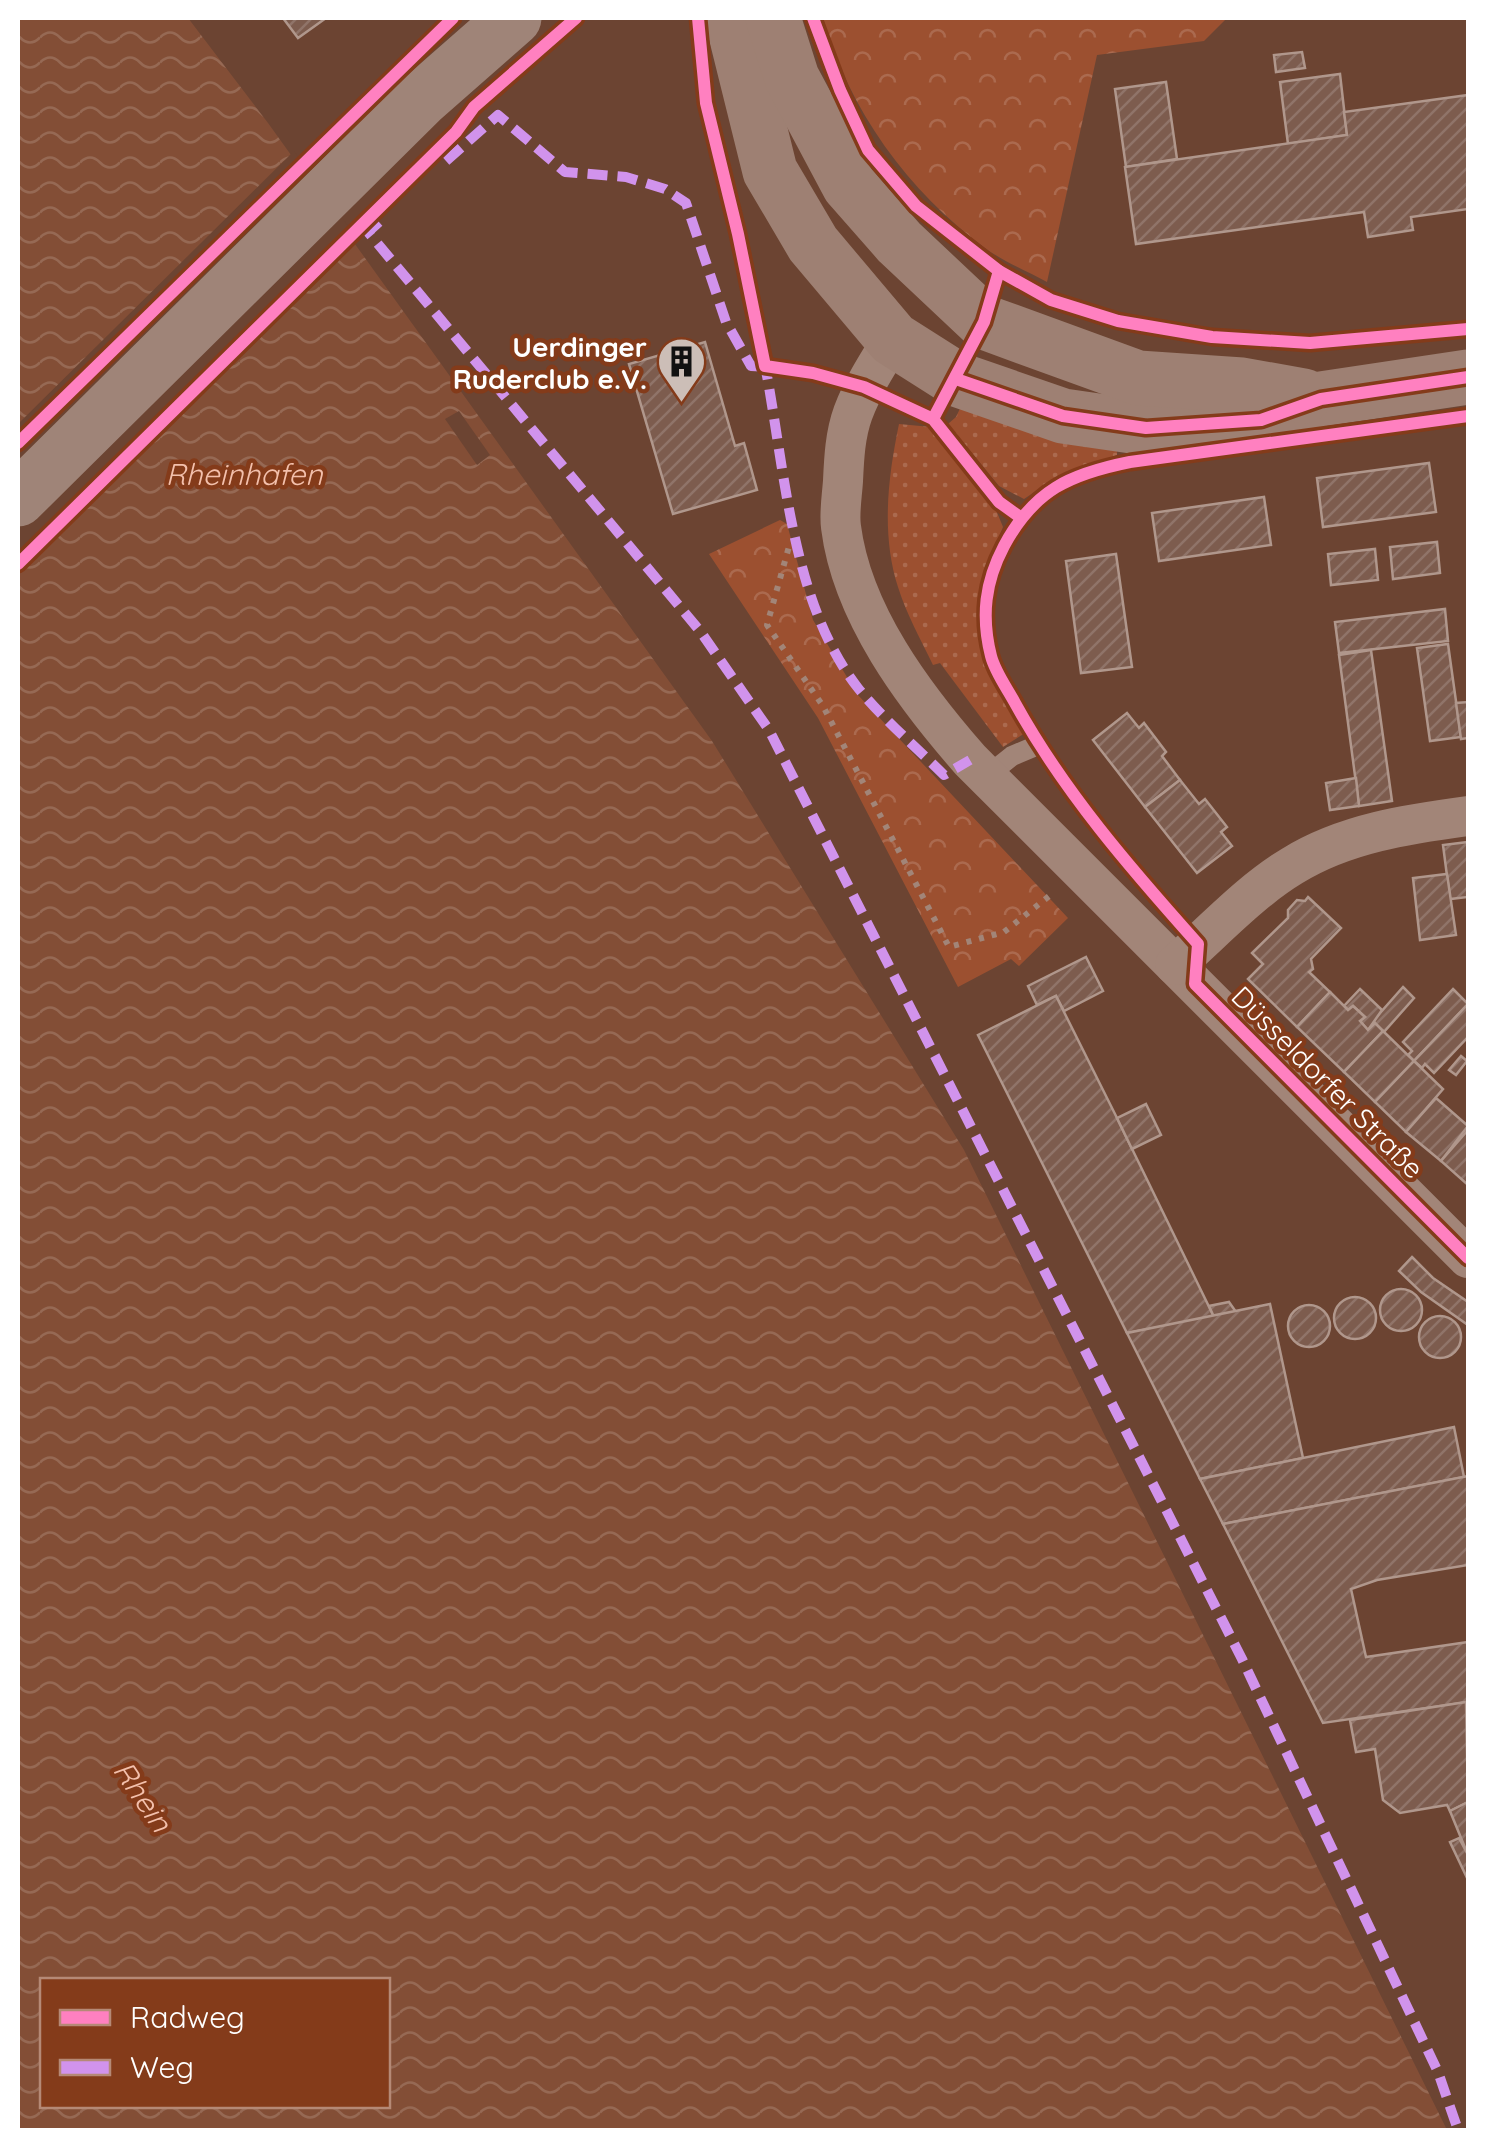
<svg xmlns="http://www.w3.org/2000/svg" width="1486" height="2148" font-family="Quicksand,sans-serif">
<defs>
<pattern id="grass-dots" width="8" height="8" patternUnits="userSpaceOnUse" patternTransform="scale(2.5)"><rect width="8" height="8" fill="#9c5030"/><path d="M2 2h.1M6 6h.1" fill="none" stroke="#ab6a4f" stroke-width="1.8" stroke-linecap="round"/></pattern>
<pattern id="forest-crowns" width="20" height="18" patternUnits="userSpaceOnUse" patternTransform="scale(2.5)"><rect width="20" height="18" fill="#9c5030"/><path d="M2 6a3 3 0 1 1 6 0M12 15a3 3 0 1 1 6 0" fill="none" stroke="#ab6a4f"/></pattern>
<pattern id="water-waves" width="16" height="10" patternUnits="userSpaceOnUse" patternTransform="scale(2.5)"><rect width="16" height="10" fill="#834e36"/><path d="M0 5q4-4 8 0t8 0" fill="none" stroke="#966954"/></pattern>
<pattern id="building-hatch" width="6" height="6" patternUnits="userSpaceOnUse" patternTransform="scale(2.5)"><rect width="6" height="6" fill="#7d5c4e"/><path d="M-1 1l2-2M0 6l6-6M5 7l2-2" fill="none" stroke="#907469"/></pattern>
</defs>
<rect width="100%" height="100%" fill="#6c4432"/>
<g fill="url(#grass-dots)">
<path d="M965,398L1117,438V455L1057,477L1024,499L999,486L948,424L956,417Z"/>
<path d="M899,424L931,427L994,505L1003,527C983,574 972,613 987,664C993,688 1013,712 1025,733L1003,747L940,663L933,665C921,640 906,613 898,587C881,534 888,477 899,424Z"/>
</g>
<g fill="url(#forest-crowns)">
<path d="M823,18H1227L1204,41L1097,55L1047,282C1027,271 1004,262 985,248C908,191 849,110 823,18Z"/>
<path d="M780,520L787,524L813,620L857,694L1068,918L1019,966L1011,959L958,987L818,718L709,554Z"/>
</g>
<path fill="url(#water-waves)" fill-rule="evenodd" d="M18,18H188L268,123L712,741L964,1150L1447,2130H18ZM42,1980H388V2106H42Z"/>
<g fill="#6c4432">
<path d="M294,151L356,237L18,570V424Z"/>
<path d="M459,411L490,455L477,465L445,419Z"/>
</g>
<g fill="url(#building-hatch)" stroke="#b0978c" stroke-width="2.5">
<path d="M283,18H326L298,38Z"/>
<path d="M1302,52L1305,68L1276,72L1274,55Z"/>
<path d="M1340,74L1347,135L1288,144L1280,82Z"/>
<path d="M1166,82L1177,159L1126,167L1115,89Z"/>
<path d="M1468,95V209L1411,217L1413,230L1368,237L1364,212L1136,244L1125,167L1347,135L1344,112Z"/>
<path d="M705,342L735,446L744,443L757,490L673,514L629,364Z"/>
<path d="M1429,463L1436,512L1323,527L1317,478Z"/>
<path d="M1264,497L1271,545L1159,561L1152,513Z"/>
<path d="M1437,542L1440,573L1393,579L1390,547Z"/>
<path d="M1375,549L1378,580L1331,585L1328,554Z"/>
<path d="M1116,554L1132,667L1081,673L1066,561Z"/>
<path d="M1445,609L1448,641L1339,653L1335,622Z"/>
<path d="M1448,644L1461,737L1430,741L1417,648Z"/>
<path d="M1371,650L1392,801L1359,806L1339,655Z"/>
<path d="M1468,702V738L1461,739L1456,703Z"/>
<path d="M1127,713L1139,728L1144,723L1166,752L1162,756L1180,780L1145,807L1093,740Z"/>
<path d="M1356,778L1359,806L1330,810L1326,783Z"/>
<path d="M1180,780L1199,804L1205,799L1227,827L1221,832L1232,846L1197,873L1145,807Z"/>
<path d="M1468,842V897L1450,899L1443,845Z"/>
<path d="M1447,874L1456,935L1420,940L1413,878Z"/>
<path d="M1308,897L1341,928L1311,959L1313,969L1309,972L1330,992L1297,1027L1248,979L1263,964L1252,953L1288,918V910L1297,900L1305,901Z"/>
<path d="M1086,957L1103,991L1064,1011L1056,996L1037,1005L1028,986Z"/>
<path d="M1403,987L1414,998L1384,1032L1373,1021Z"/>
<path d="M1360,989L1382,1010L1368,1030L1360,1021L1365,1017L1353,1006L1348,1010L1344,1006Z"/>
<path d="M1453,989L1468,1004L1414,1061L1408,1055L1412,1051L1403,1042Z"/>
<path d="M1330,992L1348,1010L1353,1006L1365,1017L1360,1021L1368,1030L1375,1023L1383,1031L1344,1072L1297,1027Z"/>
<path d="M1056,996L1117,1118L1214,1317L1127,1333L978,1035Z"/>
<path d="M1468,1004V1037L1434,1073L1425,1064L1422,1068L1414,1061Z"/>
<path d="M1383,1031L1414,1061L1375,1102L1344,1072Z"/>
<path d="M1461,1056L1467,1061L1456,1075L1449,1070Z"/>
<path d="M1414,1061L1443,1089L1406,1132L1375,1102Z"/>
<path d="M1436,1098L1468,1126L1441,1161L1406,1132Z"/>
<path d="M1146,1104L1161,1135L1132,1149L1117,1118Z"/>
<path d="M1468,1130V1185L1441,1161Z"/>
<path d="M1412,1257L1433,1278L1468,1302V1325L1421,1292L1399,1271Z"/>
<circle cx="1401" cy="1310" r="21"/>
<circle cx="1355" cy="1318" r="21"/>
<path d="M1229,1302L1236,1312L1214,1317L1209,1306Z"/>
<path d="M1270,1304L1303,1458L1200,1479L1127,1333Z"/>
<circle cx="1309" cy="1326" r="21"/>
<circle cx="1440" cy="1337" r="21"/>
<path d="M1454,1427L1464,1477L1223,1524L1200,1479Z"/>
<path d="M1468,1476V1565L1377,1580L1351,1589L1366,1657L1468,1642V1702L1323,1723L1223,1524Z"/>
<path d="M1466,1702L1468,1802L1450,1811L1447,1805L1400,1813L1383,1800L1375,1749L1356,1752L1350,1720Z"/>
<path d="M1468,1802V1855L1450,1811Z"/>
<path d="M1459,1838L1468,1855V1880L1450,1842Z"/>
</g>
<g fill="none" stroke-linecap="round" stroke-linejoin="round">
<path stroke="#a28578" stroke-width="6" stroke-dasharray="5 8" stroke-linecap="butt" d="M797,541L790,543L767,625L823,706L949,947L1004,932L1053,893"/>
<path stroke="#a28578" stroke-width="20" d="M987,776L1012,756L1038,745"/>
<g stroke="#a28578" stroke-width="40">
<path d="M893,339C878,363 863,386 853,413C845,435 844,459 843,481C842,496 839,513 841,527C852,614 914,696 970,760L1468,1258"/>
<path d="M1175,965C1213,932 1249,892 1292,866C1345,833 1409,824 1468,816"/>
</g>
<g stroke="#9e8073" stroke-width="55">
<path d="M732,18L770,171L813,244L893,339L956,379L1063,416L1146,428L1261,420L1321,399L1468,377"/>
<path d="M773,18L792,78L849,185L899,242L984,322L1138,378L1242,385L1304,396"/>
</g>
<path stroke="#9f8478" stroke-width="55" d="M18,499L423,98L514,18"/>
<g stroke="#d193ec" stroke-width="10" stroke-dasharray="20 10" stroke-linecap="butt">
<path d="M446,161L498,115L565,172L626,177L665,189L686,203L726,322L751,366L769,367"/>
<path d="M379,222L368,232L700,631L769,730L1242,1659L1438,2072L1458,2130"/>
<path d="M764,360C785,465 790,601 858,688C883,719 916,747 944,775L970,760"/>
</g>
<defs>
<g id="cycleway">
<path d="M698,18L706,103L738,234L765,366L813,373L864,387L933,419L999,502L1020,517"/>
<path d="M813,18L840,90L868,150L916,206L999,271L1051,300L1118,321L1212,337L1310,343L1468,329"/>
<path d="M956,379L1063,416L1146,428L1261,420L1321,399L1468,377"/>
<path d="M1468,416L1130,462C1070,474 1034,490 1004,546C985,582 981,616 991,656C995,672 1007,688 1015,703C1064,792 1131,869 1198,944L1195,984L1468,1258"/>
<path d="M933,419L984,322L999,271"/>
<path d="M18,443L453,18"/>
<path d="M18,564L456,132L474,107L576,18"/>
</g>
</defs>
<use href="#cycleway" stroke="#843b1a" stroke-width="19"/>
<use href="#cycleway" stroke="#ff80c0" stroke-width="12"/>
</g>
<defs>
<symbol id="building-pin" viewBox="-11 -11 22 30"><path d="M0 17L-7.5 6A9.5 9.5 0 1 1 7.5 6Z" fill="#ccbeb7" stroke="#843b1a"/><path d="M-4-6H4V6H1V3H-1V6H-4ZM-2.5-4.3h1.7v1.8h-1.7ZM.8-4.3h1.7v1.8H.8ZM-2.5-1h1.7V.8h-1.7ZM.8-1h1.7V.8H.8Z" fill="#111"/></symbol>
</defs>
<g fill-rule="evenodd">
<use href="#building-pin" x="654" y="334" width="55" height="75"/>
</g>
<g text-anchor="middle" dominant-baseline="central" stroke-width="9" stroke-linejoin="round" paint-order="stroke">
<g font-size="28" font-weight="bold" fill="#fff" stroke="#843b1a" text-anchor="end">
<text x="647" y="346">Uerdinger<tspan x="647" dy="32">Ruderclub e.V.</tspan></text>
</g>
<g font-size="28" fill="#fff" stroke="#843b1a">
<text transform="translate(1328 1082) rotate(45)">Düsseldorfer Straße</text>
</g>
<g font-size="30" font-style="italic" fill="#f3c0ac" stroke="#843b1a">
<text x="244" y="474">Rheinhafen</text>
<text transform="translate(143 1796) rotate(56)">Rhein</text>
</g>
</g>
<rect width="1486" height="2148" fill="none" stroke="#ffffff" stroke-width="40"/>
<rect x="40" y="1978" width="350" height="130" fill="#843b1a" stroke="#b58976" stroke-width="2.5"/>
<rect x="60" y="2010" width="50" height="15" fill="#ff80c0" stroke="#b58976" stroke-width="2.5"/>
<text x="130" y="2028" font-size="30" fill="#ffffff">Radweg</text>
<rect x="60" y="2060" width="50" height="15" fill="#d193ec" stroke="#b58976" stroke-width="2.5"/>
<text x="130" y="2078" font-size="30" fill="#ffffff">Weg</text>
</svg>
